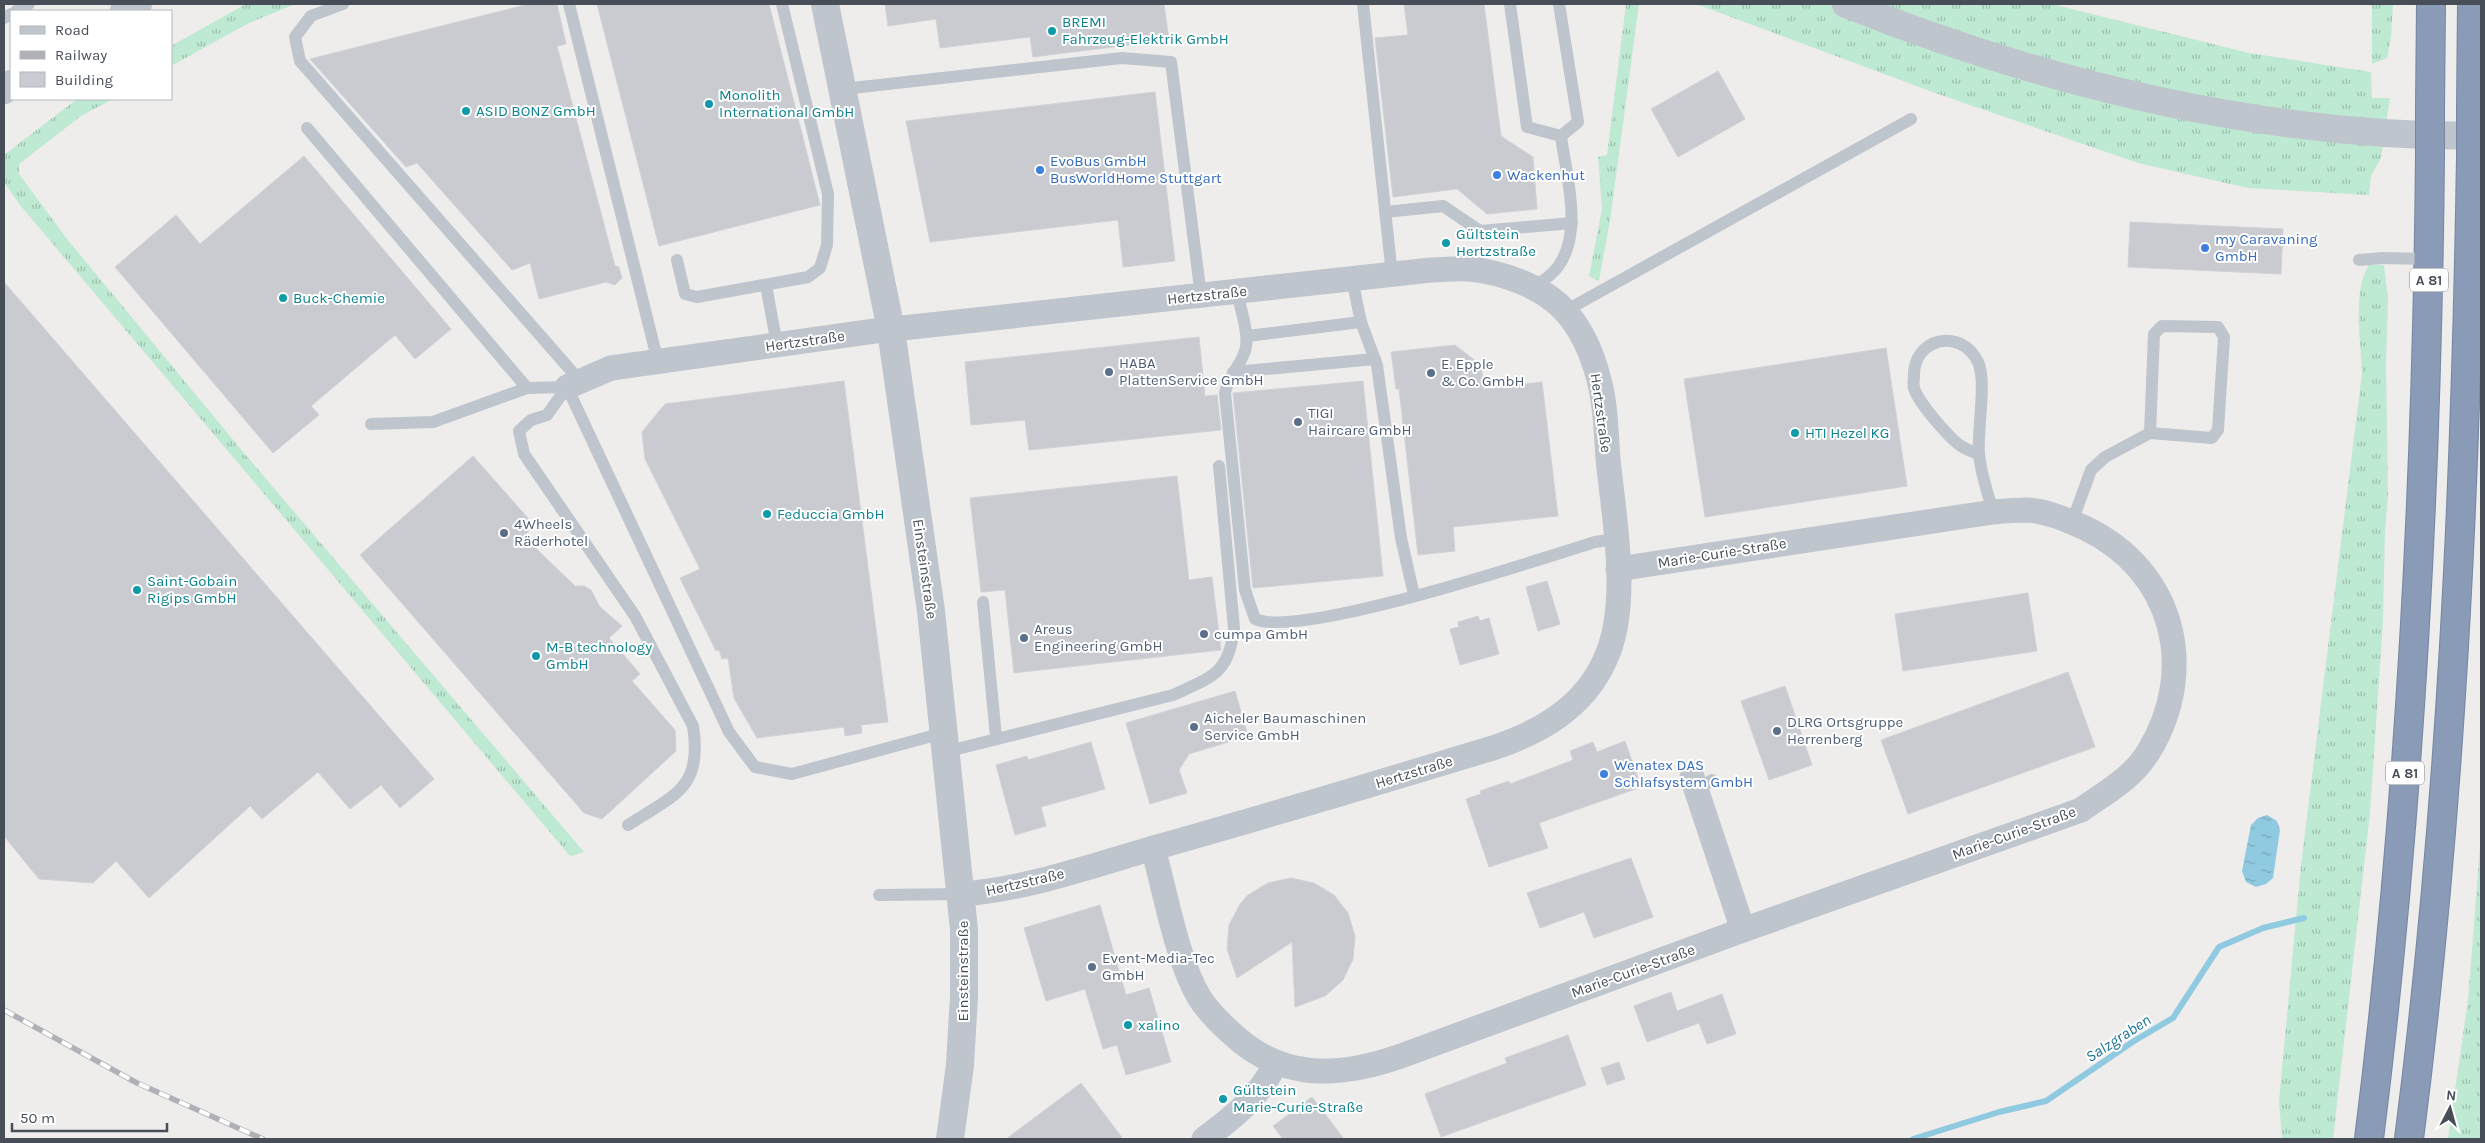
<svg xmlns="http://www.w3.org/2000/svg" width="2485" height="1143" font-family="Karla,sans-serif">
<defs>
<pattern id="grass-tufts" width="24" height="20" patternUnits="userSpaceOnUse" patternTransform="scale(1.25)"><rect width="24" height="20" fill="#bee9d2"/><path d="M3 7l-1-3M5 7V3M7 7l1-3M15 17l-1-3M17 17v-4M19 17l1-3" fill="none" stroke="#9cbfad"/></pattern>
<pattern id="water-ripples" width="26" height="14" patternUnits="userSpaceOnUse" patternTransform="scale(1.25)"><rect width="26" height="14" fill="#90cae1"/><path d="M2 4q2-2 4 0t4 0M15 11q2-2 4 0t4 0" fill="none" stroke="#77a6b9"/></pattern>
</defs>
<rect width="100%" height="100%" fill="#efecec"/>
<g fill="url(#grass-tufts)">
<path d="M246,4H295L249,23L171,66V46Z"/>
<path d="M1626,4H1639L1611,214L1599,281L1589,276L1602,209L1598,157L1607,155Z"/>
<path d="M1696,4H2052L2249,53L2371,72L2372,98H2390L2381,158L2371,176L2369,195L2248,188L2138,163L1938,94Z"/>
<path d="M2372,4H2393L2391,37L2387,58L2372,64Z"/>
<path d="M77,99H113L81,116L19,164V174L67,239L244,453L584,852L570,856L20,205L4,182V155Z"/>
<path d="M2369,265H2384L2388,299L2386,365L2388,495L2385,532L2383,620L2370,813L2333,1139H2282L2279,1101L2301,865L2362,373C2361,342 2352,291 2369,265Z"/>
<path d="M2481,834V1139H2448L2468,1000Z"/>
</g>
<path fill="url(#water-ripples)" d="M2267,815L2277,821L2280,830L2273,878L2266,884L2256,887L2246,882L2242,871L2251,825L2258,818Z"/>
<g fill="none" stroke-linecap="round" stroke-linejoin="round">
<path stroke="#90cae1" stroke-width="6" d="M1913,1139L1999,1112L2046,1101L2134,1041L2173,1018L2219,947L2263,928L2304,918"/>
</g>
<g fill="#cacbd0" stroke="#d1d2d7">
<path d="M529,4H557L566,44L557,46L615,266L619,267L622,278L615,285L606,282L539,299L530,263L512,270L417,163L406,167L310,59Z"/>
<path d="M597,4H769L820,205L659,246Z"/>
<path d="M885,4H1164L1169,40L1033,57L1030,37L940,48L936,19L888,26Z"/>
<path d="M1404,4H1484L1501,136L1533,157L1537,209L1487,214L1457,189L1393,197L1375,38L1408,35Z"/>
<path d="M1718,71L1745,119L1678,157L1651,109Z"/>
<path d="M1155,92L1175,261L1123,267L1118,220L930,242L906,121Z"/>
<path d="M304,156L451,329L415,359L395,335L311,406L319,415L273,453L115,267L176,215L200,244Z"/>
<path d="M2130,222L2283,229L2281,274L2128,267Z"/>
<path d="M4,282L434,779L400,808L381,785L350,809L318,772L262,819L250,806L149,898L116,861L93,883L39,879L4,836Z"/>
<path d="M1199,337L1205,396L1217,395L1221,430L1029,450L1025,420L971,425L965,362Z"/>
<path d="M1455,345L1481,365L1484,389L1542,382L1558,516L1453,527L1455,551L1418,555L1399,389H1396L1391,352Z"/>
<path d="M1886,348L1907,486L1705,517L1684,379Z"/>
<path d="M844,381L888,722L861,725L862,733L845,736L844,727L757,738L734,698L728,658L722,659L719,650L716,651L680,578L700,569L645,459L642,432L665,404Z"/>
<path d="M1363,381L1383,576L1253,588L1233,393Z"/>
<path d="M473,456L535,526L523,536L575,586H584L591,590L600,607L622,626L609,638L640,674L632,681L675,730L676,751L602,819L584,813L360,555Z"/>
<path d="M1177,476L1189,580L1212,577L1221,650L1014,673L1005,590L981,592L970,498Z"/>
<path d="M1547,581L1560,624L1538,631L1526,587Z"/>
<path d="M2028,593L2037,651L1903,671L1895,614Z"/>
<path d="M1478,616L1480,621L1489,618L1499,654L1460,665L1450,629L1459,627L1458,622Z"/>
<path d="M2068,672L2095,747L1908,814L1881,740Z"/>
<path d="M1785,686L1812,765L1769,780L1741,701Z"/>
<path d="M1235,691L1248,736L1189,754L1179,770L1187,793L1150,804L1126,723Z"/>
<path d="M1625,741L1641,787L1539,823L1548,848L1489,867L1466,799L1481,794L1480,791L1509,781L1510,784L1573,760L1570,751L1593,742L1597,752Z"/>
<path d="M1091,742L1105,789L1041,807L1046,826L1015,835L996,765L1027,756L1028,760Z"/>
<path d="M1631,858L1653,917L1594,938L1584,912L1540,928L1527,893Z"/>
<path d="M1291,878L1314,883L1334,895L1348,913L1355,936L1353,959L1343,980L1325,996L1295,1007L1292,942L1237,978L1227,949L1229,925L1240,904L1248,895L1268,883Z"/>
<path d="M1100,905L1126,995L1149,988L1171,1062L1126,1075L1117,1045L1103,1049L1085,989L1046,1001L1024,928Z"/>
<path d="M1671,992L1677,1011L1722,994L1736,1034L1707,1044L1699,1023L1647,1042L1634,1006Z"/>
<path d="M1568,1035L1586,1085L1441,1137L1425,1094L1507,1063L1505,1058Z"/>
<path d="M1619,1062L1625,1079L1607,1085L1601,1068Z"/>
<path d="M1081,1083L1123,1139H1006Z"/>
<path d="M1312,1097L1344,1139H1283L1273,1126Z"/>
</g>
<g fill="none" stroke-linecap="round" stroke-linejoin="round">
<defs>
<g id="motorway">
<path d="M2430,109L2431,4"/>
<path d="M2471,110L2472,4"/>
<path d="M2369,1139C2410,813 2427,483 2430,155"/>
<path d="M2409,1139C2451,813 2466,484 2471,156"/>
</g>
</defs>
<use href="#motorway" stroke="#7486a2" stroke-width="30"/>
<g stroke="#bfc5cd" stroke-width="12">
<path d="M343,4L311,16L295,37L300,61L581,382"/>
<path d="M569,4L658,362"/>
<path d="M1363,4L1392,275"/>
<path d="M1510,4L1527,127L1561,136"/>
<path d="M16,11L29,4"/>
<path d="M4,18L11,14"/>
<path d="M843,89L1122,58L1171,62L1201,296"/>
<path d="M307,128L527,388L567,387"/>
<path d="M1385,212L1443,206L1480,231L1572,223"/>
<path d="M677,260L685,294L697,297L808,277L820,268L827,245L828,194L782,4"/>
<path d="M2359,260L2383,258L2429,259"/>
<path d="M1352,279L1361,322L1377,365L1401,538L1414,595"/>
<path d="M766,285L777,345"/>
<path d="M1533,288C1541,282 1551,276 1557,268C1584,234 1566,175 1561,136L1578,122L1559,4"/>
<path d="M1237,292C1240,307 1249,332 1246,347C1243,364 1228,375 1225,393L1245,590L1255,619C1300,639 1537,560 1595,542L1616,539"/>
<path d="M1565,311L1911,119"/>
<path d="M1247,336L1361,322"/>
<path d="M1233,372L1375,359"/>
<path d="M567,387L729,732L755,767L792,774L943,733"/>
<path d="M567,387L547,415L531,420L519,431L524,454L635,616L693,726C703,789 674,795 628,825"/>
<path d="M371,424L433,422L527,388"/>
<path d="M1979,454C1973,452 1967,450 1961,446C1949,438 1918,402 1914,388C1913,384 1914,380 1914,376C1913,339 1960,326 1978,362C1987,380 1977,431 1979,453C1980,472 1988,493 1993,512"/>
<path d="M2072,522L2091,470L2105,457L2150,433L2154,334L2162,326L2218,327L2224,337L2218,430L2212,438L2150,433"/>
<path d="M983,602L996,737"/>
<path d="M945,752L1173,695C1212,677 1229,674 1234,628L1219,466"/>
<path d="M1701,797L1704,785L1712,780"/>
<path d="M879,895L962,894"/>
</g>
<g stroke="#bfc5cd" stroke-width="25">
<path d="M567,387L611,368L875,331L1431,270C1444,270 1457,268 1469,269C1501,272 1542,286 1564,310C1582,329 1593,356 1599,380C1606,405 1606,433 1608,459C1614,519 1631,605 1605,660C1584,707 1542,731 1496,747C1384,781 1271,815 1157,847C1094,865 1028,889 962,894"/>
<path d="M1692,777L1743,930"/>
<path d="M1153,848C1165,891 1177,960 1199,997C1207,1010 1218,1021 1229,1031C1280,1081 1338,1078 1401,1056L1743,930L2081,810C2105,793 2133,778 2149,751C2199,668 2173,570 2085,528C2067,520 2047,511 2027,510C2016,510 2004,511 1993,512L1618,569"/>
<path d="M1204,1139C1234,1117 1259,1097 1276,1063"/>
</g>
<g stroke="#bfc5cd" stroke-width="28">
<path d="M825,4L891,330L931,611L964,930V996L960,1065L950,1139"/>
<path d="M1846,4C2047,84 2263,137 2481,136"/>
<path d="M124,11L138,4"/>
<path d="M4,90L11,84"/>
</g>
<use href="#motorway" stroke="#899bb6" stroke-width="28"/>
<defs>
<path id="rail" d="M4,1010L137,1083L263,1139"/>
</defs>
<use href="#rail" stroke="#afb1b6" stroke-width="5.5"/>
<use href="#rail" stroke="#fff" stroke-width="4" stroke-dasharray="11" stroke-linecap="butt"/>
<defs>
<g id="motorway-bridge">
<path d="M2430,155V109"/>
<path d="M2471,156V110"/>
</g>
</defs>
<use href="#motorway-bridge" stroke="#7486a2" stroke-width="30" stroke-linecap="butt"/>
<use href="#motorway-bridge" stroke="#899bb6" stroke-width="28"/>
</g>
<g fill="#0f9aa8" stroke="#fff" stroke-width="2">
<circle cx="1052" cy="31" r="5"/>
<circle cx="709" cy="104" r="5"/>
<circle cx="466" cy="111" r="5"/>
<circle cx="1446" cy="243" r="5"/>
<circle cx="283" cy="298" r="5"/>
<circle cx="1795" cy="433" r="5"/>
<circle cx="767" cy="514" r="5"/>
<circle cx="137" cy="590" r="5"/>
<circle cx="536" cy="656" r="5"/>
<circle cx="1128" cy="1025" r="5"/>
<circle cx="1223" cy="1099" r="5"/>
</g>
<g fill="#3f7fe0" stroke="#fff" stroke-width="2">
<circle cx="1040" cy="170" r="5"/>
<circle cx="1497" cy="175" r="5"/>
<circle cx="2205" cy="248" r="5"/>
<circle cx="1604" cy="774" r="5"/>
</g>
<g fill="#5c6f8a" stroke="#fff" stroke-width="2">
<circle cx="1109" cy="372" r="5"/>
<circle cx="1431" cy="373" r="5"/>
<circle cx="1298" cy="422" r="5"/>
<circle cx="504" cy="533" r="5"/>
<circle cx="1204" cy="634" r="5"/>
<circle cx="1024" cy="638" r="5"/>
<circle cx="1194" cy="727" r="5"/>
<circle cx="1777" cy="731" r="5"/>
<circle cx="1092" cy="967" r="5"/>
</g>
<g text-anchor="middle" dominant-baseline="central" stroke-width="4" stroke-linejoin="round" paint-order="stroke">
<g fill="#fff" stroke="#7e8389" stroke-width="1">
<rect x="2410" y="268.5" width="38" height="23" rx="4"/>
<rect x="2386" y="761.5" width="38" height="23" rx="4"/>
</g>
<g font-size="14" font-weight="bold" fill="#474e57">
<text x="2429" y="280">A 81</text>
<text x="2405" y="773">A 81</text>
</g>
<g font-size="15" fill="#0d838f" stroke="#fff" text-anchor="start">
<text x="1062" y="22">BREMI<tspan x="1062" dy="17">Fahrzeug-Elektrik GmbH</tspan></text>
<text x="719" y="95">Monolith<tspan x="719" dy="17">International GmbH</tspan></text>
<text x="476" y="111">ASID BONZ GmbH</text>
<text x="1456" y="234">Gültstein<tspan x="1456" dy="17">Hertzstraße</tspan></text>
<text x="293" y="298">Buck-Chemie</text>
<text x="1805" y="433">HTI Hezel KG</text>
<text x="777" y="514">Feduccia GmbH</text>
<text x="147" y="581">Saint-Gobain<tspan x="147" dy="17">Rigips GmbH</tspan></text>
<text x="546" y="647">M-B technology<tspan x="546" dy="17">GmbH</tspan></text>
<text x="1138" y="1025">xalino</text>
<text x="1233" y="1090">Gültstein<tspan x="1233" dy="17">Marie-Curie-Straße</tspan></text>
</g>
<g font-size="15" fill="#366cbe" stroke="#fff" text-anchor="start">
<text x="1050" y="161">EvoBus GmbH<tspan x="1050" dy="17">BusWorldHome Stuttgart</tspan></text>
<text x="1507" y="175">Wackenhut</text>
<text x="2215" y="239">my Caravaning<tspan x="2215" dy="17">GmbH</tspan></text>
<text x="1614" y="765">Wenatex DAS<tspan x="1614" dy="17">Schlafsystem GmbH</tspan></text>
</g>
<g font-size="15" fill="#474e57" stroke="#fff">
<text transform="translate(1207 295) rotate(-6)">Hertzstraße</text>
<text transform="translate(805 341) rotate(-8)">Hertzstraße</text>
<text transform="translate(1601 413) rotate(82)">Hertzstraße</text>
<text transform="translate(1722 553) rotate(-9)">Marie-Curie-Straße</text>
<text transform="translate(925 569) rotate(82)">Einsteinstraße</text>
<text transform="translate(1414 772) rotate(-17)">Hertzstraße</text>
<text transform="translate(2014 833) rotate(-20)">Marie-Curie-Straße</text>
<text transform="translate(1025 882) rotate(-13)">Hertzstraße</text>
<text transform="translate(963 971) rotate(-90)">Einsteinstraße</text>
<text transform="translate(1633 971) rotate(-20)">Marie-Curie-Straße</text>
</g>
<g font-size="15" fill="#4e5e75" stroke="#fff" text-anchor="start">
<text x="1119" y="363">HABA<tspan x="1119" dy="17">PlattenService GmbH</tspan></text>
<text x="1441" y="364">E. Epple<tspan x="1441" dy="17">&amp; Co. GmbH</tspan></text>
<text x="1308" y="413">TIGI<tspan x="1308" dy="17">Haircare GmbH</tspan></text>
<text x="514" y="524">4Wheels<tspan x="514" dy="17">Räderhotel</tspan></text>
<text x="1034" y="629">Areus<tspan x="1034" dy="17">Engineering GmbH</tspan></text>
<text x="1214" y="634">cumpa GmbH</text>
<text x="1204" y="718">Aicheler Baumaschinen<tspan x="1204" dy="17">Service GmbH</tspan></text>
<text x="1787" y="722">DLRG Ortsgruppe<tspan x="1787" dy="17">Herrenberg</tspan></text>
<text x="1102" y="958">Event-Media-Tec<tspan x="1102" dy="17">GmbH</tspan></text>
</g>
<g font-size="16" font-style="italic" fill="#1b7396" stroke="#fff">
<text transform="translate(2118 1038) rotate(-33)">Salzgraben</text>
</g>
</g>
<rect width="2485" height="1143" fill="none" stroke="#474e57" stroke-width="10"/>
<rect x="10" y="10" width="162" height="90" fill="#ffffff" stroke="#b5b8bc"/>
<rect x="20" y="26" width="25" height="8" fill="#bfc5cd" stroke="#b5b8bc"/>
<text x="55" y="35" font-size="15" fill="#474e57">Road</text>
<rect x="20" y="51" width="25" height="8" fill="#afb1b6" stroke="#b5b8bc"/>
<text x="55" y="60" font-size="15" fill="#474e57">Railway</text>
<rect x="20" y="72" width="25" height="15" fill="#cacbd0" stroke="#b5b8bc"/>
<text x="55" y="85" font-size="15" fill="#474e57">Building</text>
<g transform="translate(2450 1108) rotate(6)" stroke="#ffffff" stroke-width="4" paint-order="stroke">
<path d="M0-4L9 19L0 12L-9 19Z" fill="#474e57"/>
<text y="-8" font-size="14" font-weight="bold" text-anchor="middle" fill="#474e57">N</text>
</g>
<path d="M12 1123v8h155v-8" fill="none" stroke="#474e57" stroke-width="2.5"/>
<text x="20" y="1123" font-size="15" fill="#474e57" stroke="#ffffff" stroke-width="4" paint-order="stroke">50 m</text>
</svg>
